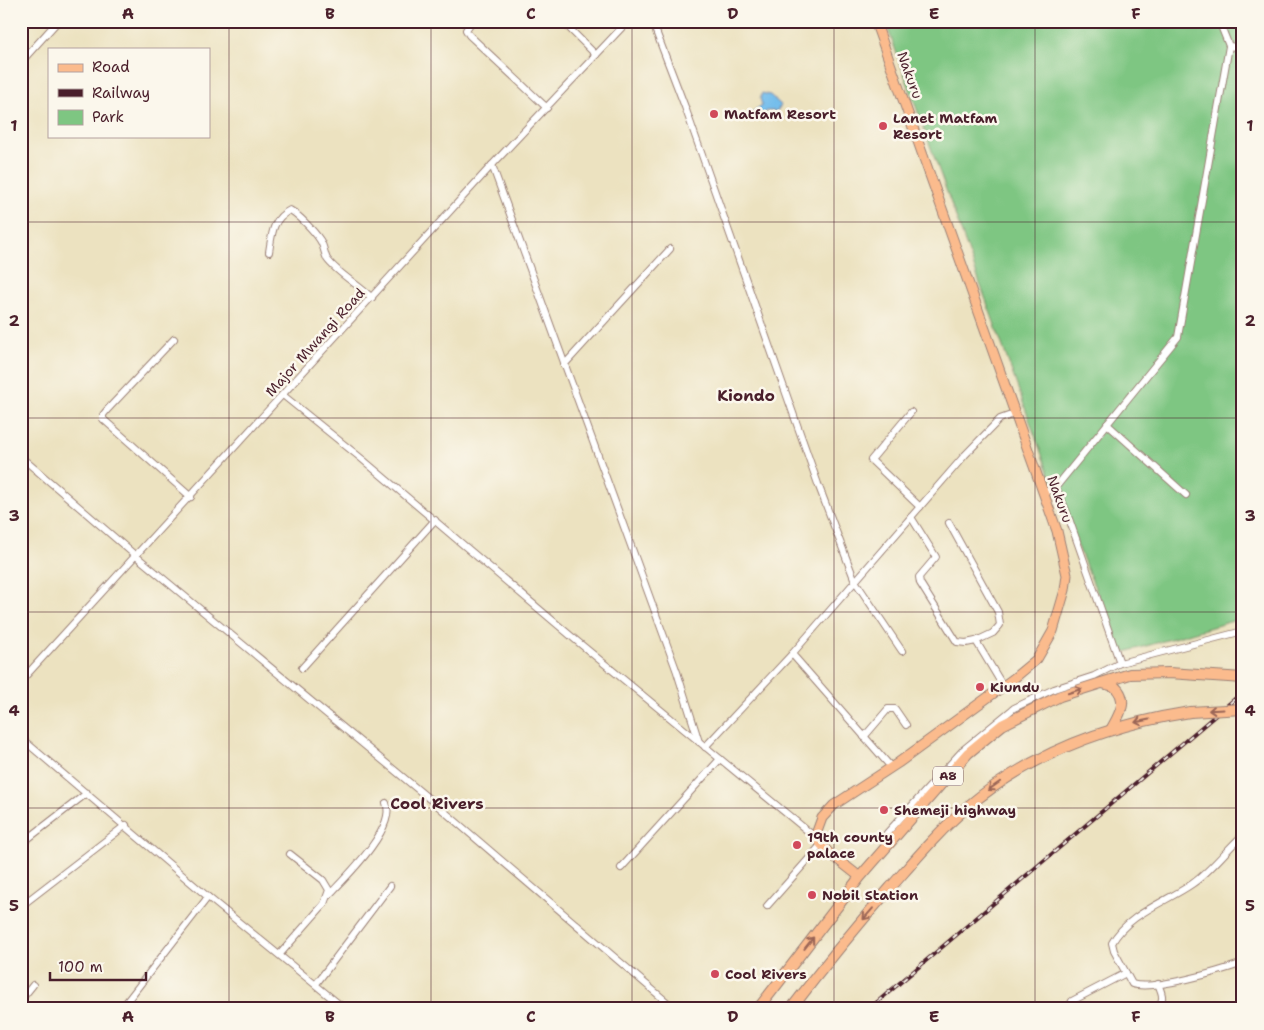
<svg xmlns="http://www.w3.org/2000/svg" width="1264" height="1030" font-family="'Shantell Sans',sans-serif">
<rect width="100%" height="100%" fill="#fbf7ec"/>
<filter id="ink" filterUnits="userSpaceOnUse"><feTurbulence type="fractalNoise" baseFrequency=".02" numOctaves="2"/><feDisplacementMap in="SourceGraphic" scale="10" xChannelSelector="R" yChannelSelector="G"/><feConvolveMatrix kernelMatrix="1 2 1 2 8 2 1 2 1" color-interpolation-filters="sRGB"/></filter>
<filter id="wash" filterUnits="userSpaceOnUse"><feTurbulence type="fractalNoise" baseFrequency=".0096" numOctaves="4" result="noise"/><feDisplacementMap in="SourceGraphic" scale="20" xChannelSelector="R" yChannelSelector="G"/><feGaussianBlur stdDeviation="1.12" result="paint"/><feColorMatrix in="noise" values="0 0 0 0 0 0 0 0 0 0 0 0 0 0 0 0 0 1.4 0 .05"/><feComposite in="paint" operator="in"/></filter>
<g filter="url(#wash)">
<rect width="100%" height="100%" fill="#ece2c0"/>
<path fill="#7ec682" stroke="#647256" d="M885,21H1243V618L1122,653L1055,491Z"/>
<path fill="#73bdec" stroke="#5e6e8c" d="M762,93L770,95L781,105L777,111H767L755,119L751,113L762,105L760,98Z"/>
</g>
<g filter="url(#ink)">
<g fill="none" stroke-linecap="round" stroke-linejoin="round">
<defs>
<g id="minor">
<path d="M472,21L466,30L469,35L547,108"/>
<path d="M562,21L596,55"/>
<path d="M652,21L685,107L818,484L855,581L902,651"/>
<path d="M1229,46L1243,48"/>
<path d="M21,62L58,21"/>
<path d="M492,165L677,672L699,742"/>
<path d="M269,252C272,234 272,219 290,210C299,215 314,231 320,240C324,246 324,253 327,259C337,273 359,285 372,298"/>
<path d="M174,339L107,410L103,415V419L191,497"/>
<path d="M564,365L670,249"/>
<path d="M284,396L362,459L578,642L815,837"/>
<path d="M911,412L871,460L920,507"/>
<path d="M1107,424L1186,495"/>
<path d="M21,457L136,556L439,807L675,1009"/>
<path d="M1056,487L1178,337L1229,46L1219,21"/>
<path d="M1043,493L1056,487L1067,513L1120,663L1243,631"/>
<path d="M911,517L936,557L919,577L920,583L957,642L966,643L976,641L1003,686"/>
<path d="M949,523L998,612L1000,625L993,633L976,641"/>
<path d="M792,654L891,767"/>
<path d="M302,668L435,520"/>
<path d="M21,681L492,165L628,21"/>
<path d="M864,737L888,709H895L906,725"/>
<path d="M21,738L208,897L345,1009"/>
<path d="M705,747L792,654L965,455L1000,419L1014,414"/>
<path d="M887,833L964,749L1014,708L1054,689L1094,676L1120,663"/>
<path d="M1243,835C1226,850 1211,871 1192,884C1166,902 1128,914 1112,943L1114,951L1132,984C1153,991 1221,971 1243,963"/>
<path d="M25,841L87,793"/>
<path d="M621,868L720,759"/>
<path d="M329,895C345,878 397,828 386,803"/>
<path d="M21,906L126,825"/>
<path d="M767,906L821,845"/>
<path d="M280,954L324,904L329,890L323,880L290,854"/>
<path d="M316,984L390,886"/>
<path d="M21,1000L33,985"/>
<path d="M121,1009L208,897"/>
<path d="M1068,1009L1072,1001L1126,973"/>
<path d="M1155,1009C1165,1001 1163,995 1158,984"/>
</g>
<path id="major" d="M860,877L828,852L815,837L822,818L834,805L898,763L1013,679L1037,659L1053,631L1065,590L1067,575L1057,531L875,21"/>
<g id="highway">
<path d="M1102,683L1114,686C1130,700 1119,715 1111,730"/>
<path d="M758,1009L860,877L968,753L1002,725L1060,696L1130,674L1169,673L1243,678"/>
<path d="M791,1009C823,967 855,928 890,888C914,861 938,832 966,808C1030,754 1107,725 1190,712"/>
</g>
</defs>
<use href="#minor" stroke="#9b8076" stroke-width="8"/>
<use href="#major" stroke="#9b8076" stroke-width="11"/>
<use href="#highway" stroke="#9b8076" stroke-width="12"/>
<use href="#minor" stroke="#fff" stroke-width="6"/>
<use href="#major" stroke="#fbbb8d" stroke-width="9"/>
<use href="#highway" stroke="#fbbb8d" stroke-width="10"/>
<defs>
<path id="rail" d="M869,1009L1243,692"/>
</defs>
<use href="#rail" stroke="#4a1f2b" stroke-width="4"/>
<use href="#rail" stroke="#fbf7ec" stroke-width="2" stroke-dasharray="5.5" stroke-linecap="butt"/>
<defs>
<path id="highway-bridge" d="M1190,712L1243,709"/>
</defs>
<use href="#highway-bridge" stroke="#9b8076" stroke-width="12" stroke-linecap="butt"/>
<use href="#highway-bridge" stroke="#fbbb8d" stroke-width="10"/>
</g>
<defs><path id="oneway-shaft" d="M-6 0H5M1.5-3L5.5 0L1.5 3" fill="none" stroke-width="1.6" stroke-linecap="round" stroke-linejoin="round" transform="scale(1.25)"/></defs>
<g stroke="#9a6557">
<use href="#oneway-shaft" transform="translate(1075 691) rotate(-18)"/>
<use href="#oneway-shaft" transform="translate(1216 710) rotate(177)"/>
<use href="#oneway-shaft" transform="translate(1142 721) rotate(168)"/>
<use href="#oneway-shaft" transform="translate(994 786) rotate(145)"/>
<use href="#oneway-shaft" transform="translate(868 914) rotate(131)"/>
<use href="#oneway-shaft" transform="translate(809 943) rotate(-52)"/>
</g>
</g>
<path fill="none" stroke="#4a1f2b" stroke-width="1" stroke-opacity="0.55" d="M229,21V1009M431,21V1009M632,21V1009M834,21V1009M1035,21V1009M21,222H1243M21,418H1243M21,612H1243M21,808H1243"/>
<g fill="#d1495b" stroke="#fbf7ec" stroke-width="2">
<circle cx="714" cy="114" r="5"/>
<circle cx="883" cy="126" r="5"/>
<circle cx="980" cy="687" r="5"/>
<circle cx="884" cy="810" r="5"/>
<circle cx="797" cy="845" r="5"/>
<circle cx="812" cy="895" r="5"/>
<circle cx="715" cy="974" r="5"/>
</g>
<g text-anchor="middle" dominant-baseline="central" stroke-width="5" stroke-linejoin="round" paint-order="stroke">
<rect fill="#fbf7ec" stroke="#7f6065" stroke-width="1" x="933" y="766.5" width="30" height="19" rx="4"/>
<g font-size="12" font-weight="bold" fill="#4a1f2b">
<text x="948" y="776">A8</text>
</g>
<g font-size="14" fill="#4a1f2b" stroke="#fbf7ec">
<text transform="translate(910 75) rotate(70)">Nakuru</text>
<text transform="translate(315 342) rotate(-48)">Major Mwangi Road</text>
<text transform="translate(1060 499) rotate(70)">Nakuru</text>
</g>
<g font-size="14" font-weight="bold" fill="#4a1f2b" stroke="#fbf7ec" text-anchor="start">
<text x="724" y="114">Matfam Resort</text>
<text x="893" y="118">Lanet Matfam<tspan x="893" dy="16">Resort</tspan></text>
<text x="990" y="687">Kiundu</text>
<text x="894" y="810">Shemeji highway</text>
<text x="807" y="837">19th county<tspan x="807" dy="16">palace</tspan></text>
<text x="822" y="895">Nobil Station</text>
<text x="725" y="974">Cool Rivers</text>
</g>
<g font-size="16" font-weight="bold" fill="#4a1f2b" stroke="#fbf7ec">
<text x="746" y="395">Kiondo</text>
<text x="437" y="803">Cool Rivers</text>
</g>
</g>
<rect width="1264" height="1030" fill="none" stroke="#fbf7ec" stroke-width="55"/>
<rect x="48" y="48" width="162" height="90" fill="#fbf7ec" stroke="#b4a19f"/>
<rect x="58" y="64" width="25" height="8" fill="#fbbb8d" stroke="#b4a19f"/>
<text x="92" y="72" font-size="15" fill="#4a1f2b">Road</text>
<rect x="58" y="89" width="25" height="8" fill="#4a1f2b" stroke="#b4a19f"/>
<text x="92" y="98" font-size="15" fill="#4a1f2b">Railway</text>
<rect x="58" y="110" width="25" height="15" fill="#7ec682" stroke="#b4a19f"/>
<text x="92" y="122" font-size="15" fill="#4a1f2b">Park</text>
<path d="M50 972v8h96v-8" fill="none" stroke="#4a1f2b" stroke-width="2.5"/>
<text x="58" y="972" font-size="15" fill="#4a1f2b" stroke="#fbf7ec" stroke-width="4" paint-order="stroke">100 m</text>
<rect x="28" y="28" width="1208" height="974" fill="none" stroke="#4a1f2b" stroke-width="2"/>
<g font-size="16" text-anchor="middle" font-weight="bold" fill="#4a1f2b">
<text x="128" y="19">A</text>
<text x="330" y="19">B</text>
<text x="531" y="19">C</text>
<text x="733" y="19">D</text>
<text x="934" y="19">E</text>
<text x="1136" y="19">F</text>
<text x="14" y="131">1</text>
<text x="1250" y="131">1</text>
<text x="14" y="326">2</text>
<text x="1250" y="326">2</text>
<text x="14" y="521">3</text>
<text x="1250" y="521">3</text>
<text x="14" y="716">4</text>
<text x="1250" y="716">4</text>
<text x="14" y="911">5</text>
<text x="1250" y="911">5</text>
<text x="128" y="1022">A</text>
<text x="330" y="1022">B</text>
<text x="531" y="1022">C</text>
<text x="733" y="1022">D</text>
<text x="934" y="1022">E</text>
<text x="1136" y="1022">F</text>
</g>
</svg>
